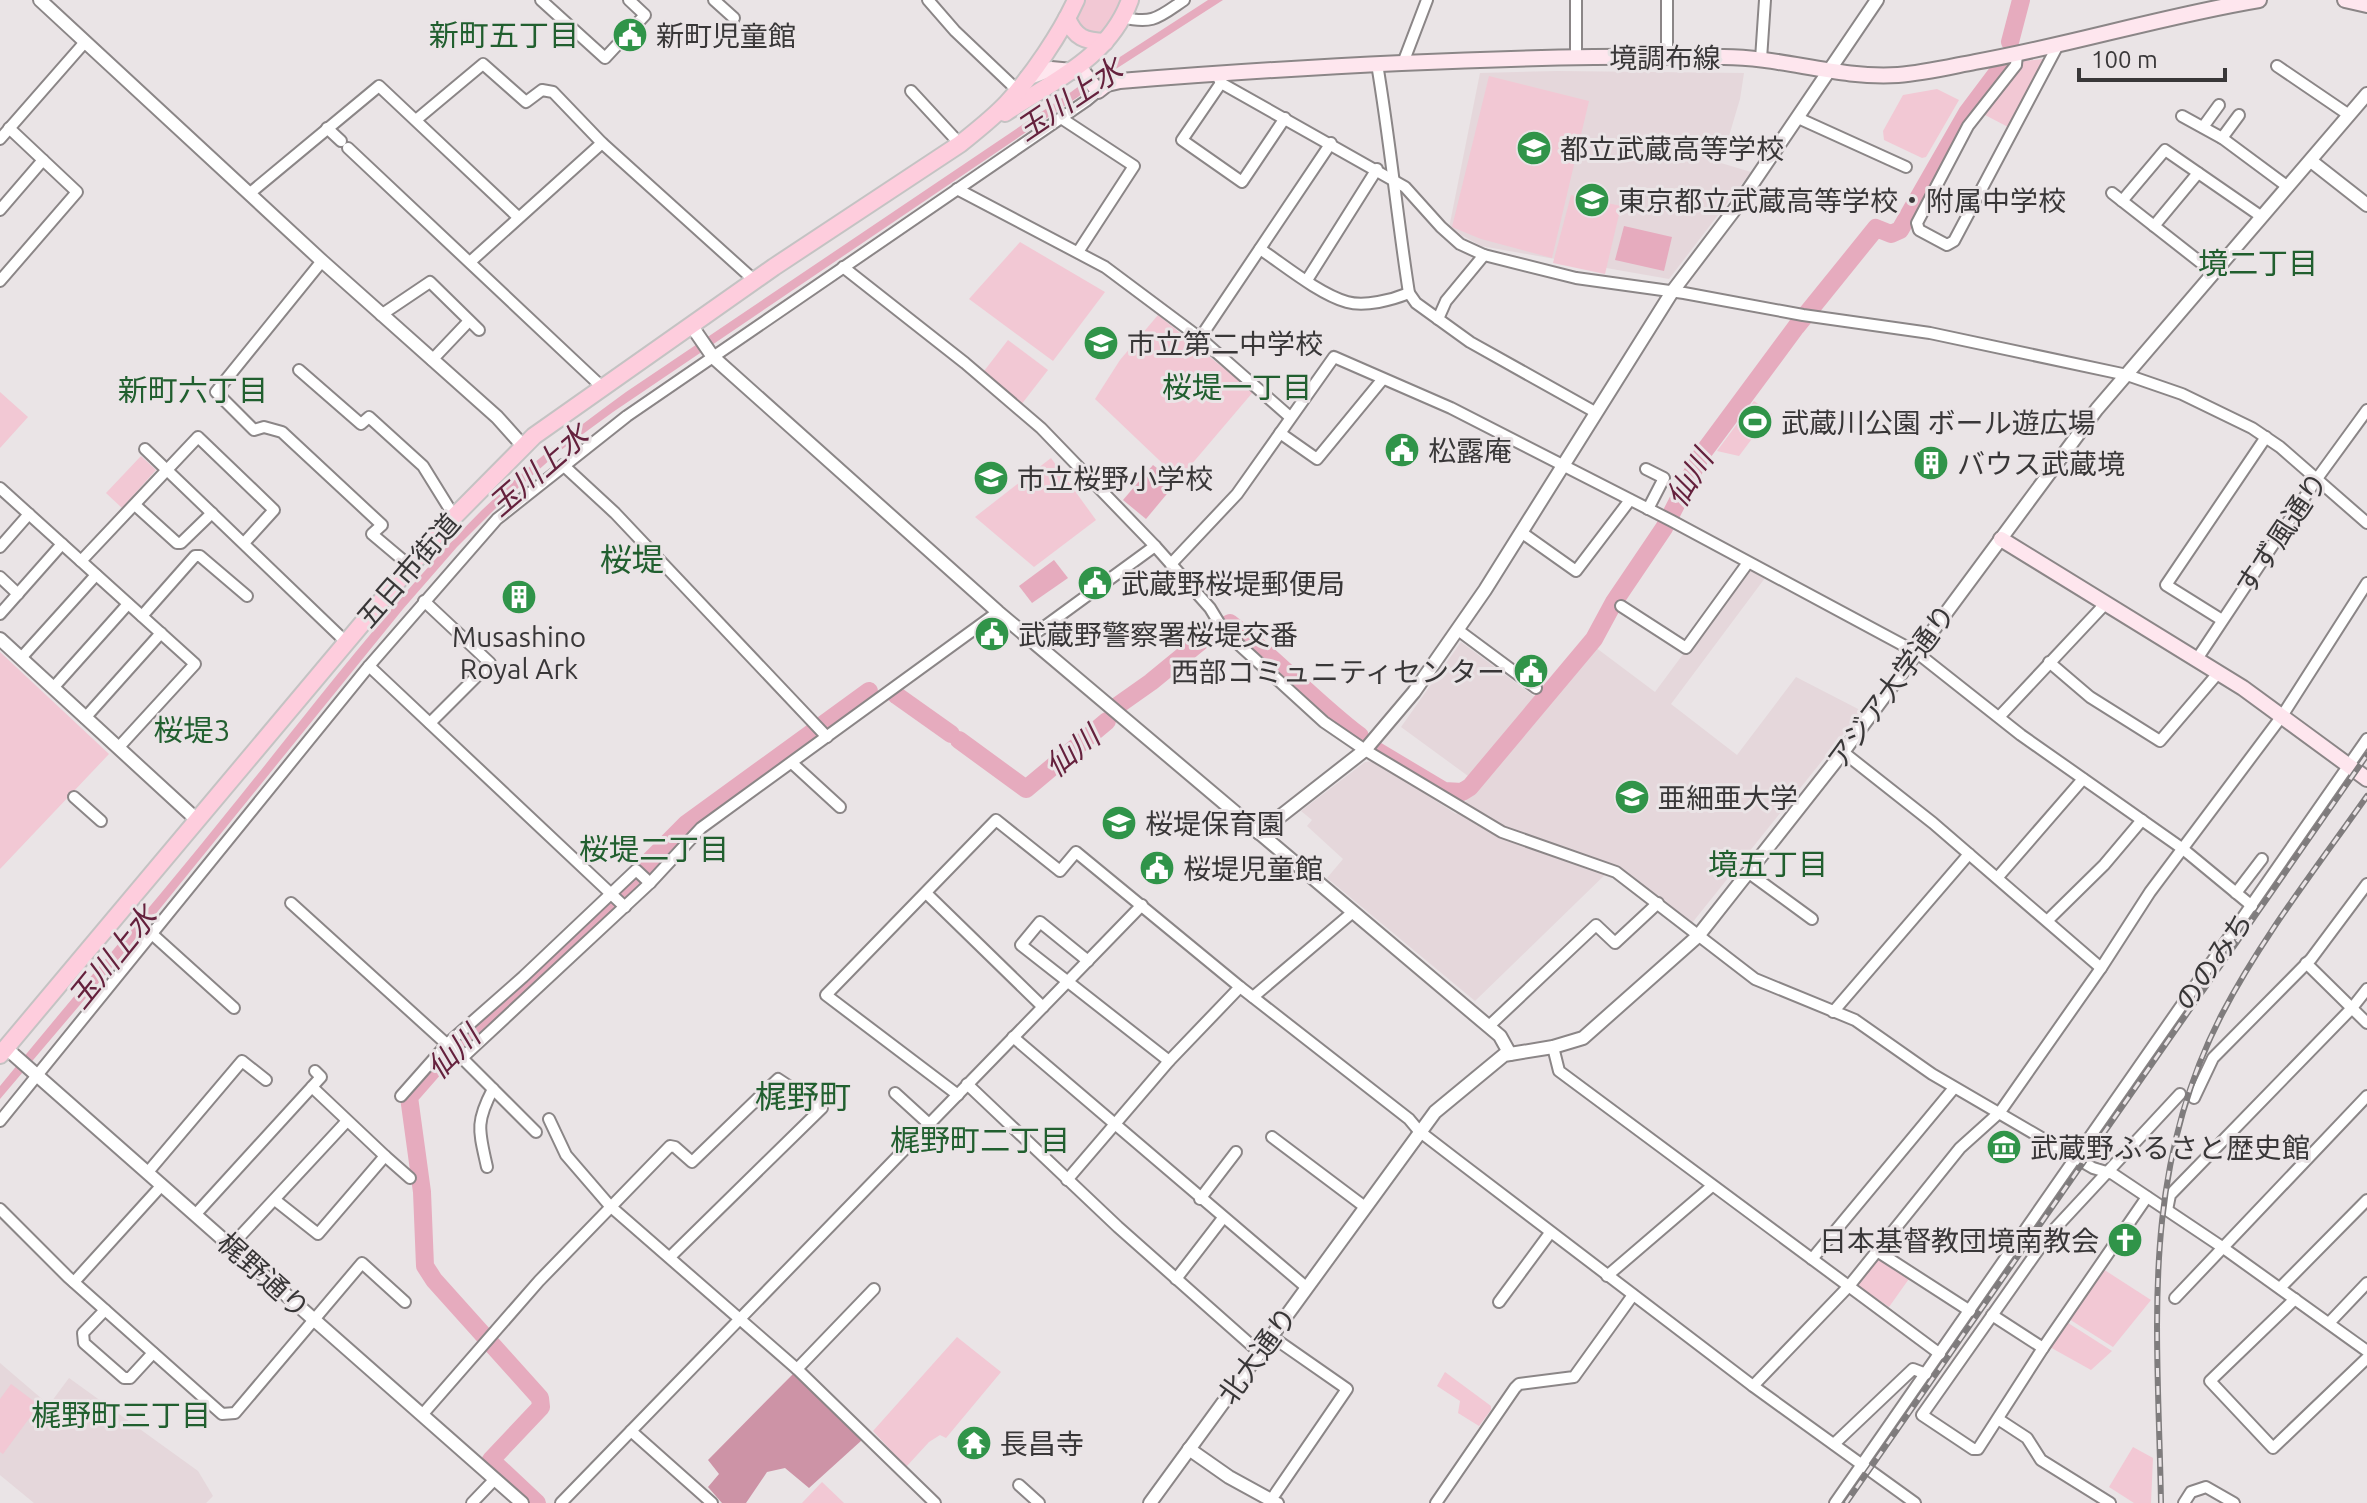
<svg xmlns="http://www.w3.org/2000/svg" width="2367" height="1503" font-family="Ubuntu,'Noto Sans JP',sans-serif">
<rect width="100%" height="100%" fill="#eae4e6"/>
<g fill="#e5d7db">
<path d="M1558,71L1744,73L1740,99L1721,163L1751,172L1669,279L1481,246L1449,228L1480,73Z"/>
<path d="M1747,568L1765,578L1671,704L1737,755L1796,677L1862,711L1692,923L1615,865L1475,1001L1327,878L1343,859L1307,826L1312,820L1301,811L1365,762L1374,761L1456,814L1479,784L1401,727L1461,642L1546,705L1595,647L1655,692Z"/>
<path d="M0,1363L49,1405L69,1378L198,1471L213,1496L206,1503H34L0,1475Z"/>
</g>
<g fill="#f2c8d4">
<path d="M1081,0H1125L1108,36L1084,33L1073,20Z"/>
<path d="M2043,59L2045,60L2010,128L1985,115L2024,61Z"/>
<path d="M1489,76L1589,101L1552,258L1481,239L1452,227Z"/>
<path d="M1937,89L1959,100L1926,157L1922,158L1884,140L1883,131L1903,95Z"/>
<path d="M1571,195L1621,206L1605,274L1553,263Z"/>
<path d="M1020,242L1105,292L1053,361L969,299Z"/>
<path d="M1158,315L1253,392L1179,479L1095,399L1120,360Z"/>
<path d="M1008,340L1048,370L1021,405L981,375Z"/>
<path d="M0,392L28,417L0,448Z"/>
<path d="M1754,401L1772,414L1753,440H1751L1739,456L1717,451Z"/>
<path d="M141,456L156,470L122,508L106,493Z"/>
<path d="M1051,458L1096,520L1034,567L975,517Z"/>
<path d="M0,652L109,754L0,869Z"/>
<path d="M1877,1254L1911,1276L1889,1307L1854,1283Z"/>
<path d="M2103,1269L2151,1300L2113,1347L2069,1319Z"/>
<path d="M2065,1321L2112,1351L2091,1370L2048,1346Z"/>
<path d="M957,1337L1001,1372L946,1438L940,1435L929,1442L906,1467L873,1431Z"/>
<path d="M1445,1372L1491,1406V1410L1479,1426L1458,1413L1460,1401L1437,1386Z"/>
<path d="M11,1384L39,1405L3,1454L0,1452V1399Z"/>
<path d="M2133,1447L2153,1458L2151,1503H2134L2109,1487Z"/>
<path d="M822,1482L844,1503H802Z"/>
</g>
<path fill="#cd93a6" d="M793,1374L862,1440L809,1488L785,1468L767,1472L746,1503H722L708,1487L719,1474L708,1460Z"/>
<g fill="#e6abbe">
<path d="M1208,0H1223L1108,74L1078,97L613,412L561,450L499,505L457,547L403,609L124,953L0,1099V1086C72,997 148,911 220,821C304,718 388,605 481,511C526,467 575,429 626,392L1071,92L1106,66Z"/>
<path d="M1624,226L1672,237L1664,271L1615,260Z"/>
<path d="M1153,465L1176,483L1146,519L1123,500Z"/>
<path d="M1054,560L1068,578L1032,603L1019,586Z"/>
</g>
<g fill="none" stroke-linecap="round" stroke-linejoin="round">
<g stroke="#e6abbe" stroke-width="18">
<path d="M2010,42L2021,0"/>
<path d="M896,695L951,734"/>
<path d="M1117,706L1151,682L1212,632L1230,623C1276,659 1314,701 1360,736"/>
<path d="M959,740L1026,789L1107,721"/>
<path d="M1377,751L1444,791L1462,792L1470,787L1594,639L1614,602L1664,528L1702,454L1796,327L1876,228L1891,234L1900,230L1967,113L2003,65"/>
<path d="M537,1503L491,1460L541,1407L540,1398L434,1280L425,1266L422,1192L409,1097L444,1057L559,952L686,824L869,691"/>
</g>
<defs>
<g id="minor">
<path d="M541,0L605,58L645,15L629,0"/>
<path d="M714,0L734,18"/>
<path d="M928,0L955,31L1017,90"/>
<path d="M1667,0V57"/>
<path d="M1122,17C1153,25 1159,17 1184,0"/>
<path d="M2017,54L2016,65L1968,126L1917,223L1919,230L1947,245L1954,241L2058,45"/>
<path d="M1576,58V0"/>
<path d="M1761,59L1765,0"/>
<path d="M1403,63L1427,0"/>
<path d="M1377,64C1390,140 1397,217 1409,293L1416,303L1470,342L1595,412"/>
<path d="M2277,66L2349,115"/>
<path d="M1216,73L1221,83L1405,187L1441,227L1460,244L1484,255L1576,278L1684,293L1803,315L1930,333L2127,375L2182,394L2252,428L2280,447L2367,523"/>
<path d="M1221,83L1182,140L1242,182L1285,118"/>
<path d="M911,91L960,144"/>
<path d="M2182,116L2222,138L2288,187"/>
<path d="M1061,118L1134,166L1078,252"/>
<path d="M1798,118L1906,167"/>
<path d="M416,120L483,64L526,102L542,90L553,92L602,143L755,281"/>
<path d="M2203,127L2219,105"/>
<path d="M9,128L43,160"/>
<path d="M327,128L341,141"/>
<path d="M2222,138L2239,115"/>
<path d="M0,139L85,42"/>
<path d="M348,148L602,387"/>
<path d="M957,189L1105,267L1200,338L1290,417"/>
<path d="M2112,193L2214,273"/>
<path d="M249,194L379,86L518,217"/>
<path d="M2122,201L2165,150L2262,217"/>
<path d="M0,210L43,160L77,192L0,281"/>
<path d="M2154,226L2198,173"/>
<path d="M1260,249C1284,265 1319,294 1347,302C1365,307 1392,300 1409,293"/>
<path d="M322,261L216,392L254,430L264,427L282,432L382,525L372,534L410,566"/>
<path d="M470,262L602,143"/>
<path d="M843,267L965,363L1041,428L1155,546L1210,608L1224,631L1324,722L1365,750L1502,832L1616,872L1755,979L1855,1020L1932,1074L2093,1168L2113,1174L2222,1247L2367,1351"/>
<path d="M1307,280L1377,169"/>
<path d="M381,315L430,282L479,330"/>
<path d="M1438,319L1446,301L1484,255"/>
<path d="M1200,338L1331,143"/>
<path d="M432,360L469,321"/>
<path d="M299,370L361,424L369,417L423,466L454,516"/>
<path d="M1280,433L1317,459L1382,380"/>
<path d="M145,449L346,642"/>
<path d="M563,465L615,513L827,737"/>
<path d="M1646,469L1664,478L1648,509"/>
<path d="M0,488L195,664L118,748"/>
<path d="M135,505L177,543H181L212,513"/>
<path d="M1521,532L1576,571L1630,500"/>
<path d="M0,547L29,514"/>
<path d="M81,561L198,437L274,510L244,543"/>
<path d="M1171,564L1237,494L1334,357L1451,408L1672,521L1916,652L2021,735L2183,849L2252,906"/>
<path d="M0,577L18,594"/>
<path d="M424,601L490,663L430,723"/>
<path d="M1621,606L1686,648L1747,564"/>
<path d="M0,614L62,544"/>
<path d="M142,616L195,556H200L247,596"/>
<path d="M2222,620L2166,585L2266,437"/>
<path d="M1458,630L1536,688"/>
<path d="M1029,638L1155,546"/>
<path d="M21,658L96,575"/>
<path d="M2197,659L2316,480L2367,410"/>
<path d="M2049,662L2090,697L2160,741L2219,672"/>
<path d="M369,666L625,907"/>
<path d="M53,688L128,604"/>
<path d="M1999,717L2106,603"/>
<path d="M85,718L161,633"/>
<path d="M1843,752L1933,823L2101,968"/>
<path d="M792,763L840,807"/>
<path d="M74,797L101,821"/>
<path d="M1749,873L1812,919"/>
<path d="M1998,877L2083,779"/>
<path d="M926,893L1043,1007"/>
<path d="M2236,893L2262,859"/>
<path d="M291,903L462,1058L536,1132"/>
<path d="M2048,920L2104,865L2142,820"/>
<path d="M152,934L234,1008"/>
<path d="M1088,961L1040,922L1021,945L1169,1061"/>
<path d="M2306,963L2367,1023"/>
<path d="M1253,997L1353,912"/>
<path d="M1833,1012L1969,854"/>
<path d="M1489,1026L1596,925L1615,943L1658,903"/>
<path d="M1013,1037L1306,1287"/>
<path d="M1553,1047L1559,1071L1940,1354"/>
<path d="M462,1058L650,883L701,828L998,612"/>
<path d="M967,1084L1118,1227L1259,1352"/>
<path d="M895,1093L929,1124"/>
<path d="M958,1095L826,995L996,820L1060,871L1076,852L1240,987L1409,1119L1419,1131L1458,1161L1753,1386L1915,1503"/>
<path d="M401,1096L447,1044L523,977L636,870L650,883"/>
<path d="M2194,1098L2213,1058L2311,959L2367,884"/>
<path d="M549,1119L566,1155L610,1206L797,1369L935,1503"/>
<path d="M0,1121L369,666L497,519L627,416L1086,101L1098,91"/>
<path d="M1272,1137L1365,1207"/>
<path d="M385,1156L410,1178"/>
<path d="M487,1167C479,1131 475,1123 493,1089"/>
<path d="M148,1172L242,1061L266,1080"/>
<path d="M1067,1180L1169,1061L1240,987"/>
<path d="M2147,1197L2043,1348L1978,1449H1973L1922,1415L2048,1236L2180,1094"/>
<path d="M1200,1199L1236,1152"/>
<path d="M275,1200L318,1234L385,1156L312,1087"/>
<path d="M0,1209L68,1277L222,1414L235,1413L362,1263L405,1302"/>
<path d="M2167,1210L2170,1195L2352,1008L2367,989"/>
<path d="M195,1215L321,1077L315,1071"/>
<path d="M231,1246L347,1121"/>
<path d="M1877,1251L1970,1311"/>
<path d="M1812,1259L1954,1088"/>
<path d="M1607,1276L1712,1186"/>
<path d="M1176,1279L1223,1218"/>
<path d="M74,1282L162,1185"/>
<path d="M2280,1288L2367,1200"/>
<path d="M2175,1298L2367,1096"/>
<path d="M2295,1299L2210,1381L2273,1448L2367,1358"/>
<path d="M1499,1302L1550,1233"/>
<path d="M105,1310L83,1333L84,1343L124,1378H130L153,1353"/>
<path d="M1992,1315L2043,1348"/>
<path d="M2329,1323L2367,1283"/>
<path d="M1271,1336L1347,1389L1271,1500L1278,1503"/>
<path d="M797,1369L874,1289"/>
<path d="M1753,1386L1849,1286L1960,1148L2000,1112L2101,968L2150,892L2282,716L2367,583"/>
<path d="M422,1415L539,1281L670,1146L675,1147L692,1162L778,1079L822,1108L670,1257"/>
<path d="M1998,1419L2027,1438L2041,1460L2110,1503"/>
<path d="M631,1431L712,1503"/>
<path d="M1834,1444L1913,1369L1926,1374"/>
<path d="M1019,1485L1039,1503"/>
<path d="M472,1503L495,1479"/>
<path d="M561,1503L1142,905"/>
<path d="M1436,1503L1515,1388L1519,1384L1574,1377L1633,1295"/>
<path d="M1835,1503L2367,739"/>
<path d="M2184,1503L2191,1492L2206,1487L2234,1503"/>
</g>
<g id="tertiary">
<path d="M40,0L322,261L497,417L523,446"/>
<path d="M2311,161L2367,205"/>
<path d="M691,325L713,357L998,612L1500,1036L1510,1054"/>
<path d="M0,639L197,820"/>
<path d="M1259,833L1365,750L1414,692L1485,590L1672,292L1738,205L1877,0"/>
<path d="M6,1048L522,1503"/>
<path d="M1189,1449L1229,1477L1271,1500"/>
<path d="M1150,1503L1435,1112L1504,1055L1553,1047L1583,1038L1698,936L1843,752L2097,409L2367,94"/>
</g>
<g id="secondary">
<path d="M2345,0L2367,5"/>
<path d="M1027,78L1051,69L1083,72L1098,91L1107,84L1120,81C1320,65 1522,54 1724,57C1782,57 1839,79 1898,75C1924,73 1949,67 1975,62C2070,45 2163,16 2259,0"/>
<path d="M2001,539L2243,688L2367,779"/>
</g>
<g id="primary">
<path d="M1067,18C1075,38 1085,41 1105,42"/>
<path d="M1005,113C1053,81 1109,58 1130,0"/>
<path d="M0,1055L439,532L534,436L774,267L960,144C976,131 993,118 1007,103C1032,76 1061,33 1076,0"/>
</g>
</defs>
<use href="#minor" stroke="#8b8687" stroke-width="14"/>
<use href="#tertiary" stroke="#8b8687" stroke-width="16"/>
<use href="#secondary" stroke="#8b8687" stroke-width="18"/>
<use href="#primary" stroke="#c4c3c3" stroke-width="20"/>
<use href="#minor" stroke="#fff" stroke-width="10"/>
<use href="#tertiary" stroke="#fff" stroke-width="12"/>
<use href="#secondary" stroke="#fee6ee" stroke-width="14"/>
<use href="#primary" stroke="#fecddd" stroke-width="16"/>
<defs>
<g id="rail">
<path d="M1846,1503L2367,755"/>
<path d="M2161,1503C2158,1330 2139,1174 2222,1014C2262,937 2317,867 2367,796"/>
</g>
</defs>
<use href="#rail" stroke="#7f7c7d" stroke-width="6"/>
<use href="#rail" stroke="#eae4e6" stroke-width="3" stroke-dasharray="9" stroke-linecap="butt"/>
</g>
<defs>
<symbol id="civic-disc" viewBox="-11 -11 22 22"><circle r="9.5" fill="#309449" stroke="#eae4e6"/><path d="M-.6-6.5H3V-4.5H.6V-3L4-1V1h2V6H-6V1h2V-1L-.6-3ZM-1.2 2.5V6h2.4V2.5Z" fill="#fff"/></symbol>
<symbol id="school-disc" viewBox="-11 -11 22 22"><circle r="9.5" fill="#309449" stroke="#eae4e6"/><path d="M0-5L7-2L0 1L-7-2ZM-4 1L0 2.5L4 1V4Q0 6-4 4Z" fill="#fff"/></symbol>
<symbol id="stadium-disc" viewBox="-11 -11 22 22"><circle r="9.5" fill="#309449" stroke="#eae4e6"/><path d="M0-5a6.5 5 0 1 0 0 10a6.5 5 0 1 0 0-10ZM-3.5-1.8h7v3.6h-7Z" fill="#fff"/></symbol>
<symbol id="building-disc" viewBox="-11 -11 22 22"><circle r="9.5" fill="#309449" stroke="#eae4e6"/><path d="M-4-6H4V6H1V3H-1V6H-4ZM-2.5-4.3h1.7v1.8h-1.7ZM.8-4.3h1.7v1.8H.8ZM-2.5-1h1.7V.8h-1.7ZM.8-1h1.7V.8H.8Z" fill="#fff"/></symbol>
<symbol id="university-disc" viewBox="-11 -11 22 22"><circle r="9.5" fill="#309449" stroke="#eae4e6"/><path d="M0-5L7-2L0 1L-7-2ZM-4 1L0 2.5L4 1V4Q0 6-4 4Z" fill="#fff"/></symbol>
<symbol id="museum-disc" viewBox="-11 -11 22 22"><circle r="9.5" fill="#309449" stroke="#eae4e6"/><path d="M0-6L6-3V-2H-6V-3ZM-5-1h2V3h-2ZM-1-1h2V3h-2ZM3-1h2V3H3ZM-6 4H6V6H-6Z" fill="#fff"/></symbol>
<symbol id="church-disc" viewBox="-11 -11 22 22"><circle r="9.5" fill="#309449" stroke="#eae4e6"/><path d="M-1.2-6h2.4v3.5h3.3v2.4h-3.3V6h-2.4V-.1h-3.3v-2.4h3.3Z" fill="#fff"/></symbol>
<symbol id="temple-disc" viewBox="-11 -11 22 22"><circle r="9.5" fill="#309449" stroke="#eae4e6"/><path d="M0-6L5-2H3V0L6.5 2.5H4V6H1.5V3h-3V6H-4V2.5H-6.5L-3 0V-2H-5Z" fill="#fff"/></symbol>
</defs>
<g fill-rule="evenodd">
<use href="#civic-disc" x="610" y="15" width="40" height="40"/>
<use href="#school-disc" x="1514" y="128" width="40" height="40"/>
<use href="#school-disc" x="1572" y="180" width="40" height="40"/>
<use href="#school-disc" x="1081" y="323" width="40" height="40"/>
<use href="#stadium-disc" x="1735" y="402" width="40" height="40"/>
<use href="#civic-disc" x="1382" y="430" width="40" height="40"/>
<use href="#building-disc" x="1911" y="443" width="40" height="40"/>
<use href="#school-disc" x="971" y="458" width="40" height="40"/>
<use href="#civic-disc" x="1075" y="563" width="40" height="40"/>
<use href="#building-disc" x="499" y="577" width="40" height="40"/>
<use href="#civic-disc" x="972" y="614" width="40" height="40"/>
<use href="#civic-disc" x="1511" y="651" width="40" height="40"/>
<use href="#university-disc" x="1612" y="777" width="40" height="40"/>
<use href="#school-disc" x="1099" y="803" width="40" height="40"/>
<use href="#civic-disc" x="1137" y="848" width="40" height="40"/>
<use href="#museum-disc" x="1984" y="1127" width="40" height="40"/>
<use href="#church-disc" x="2105" y="1220" width="40" height="40"/>
<use href="#temple-disc" x="954" y="1423" width="40" height="40"/>
</g>
<g text-anchor="middle" dominant-baseline="central" stroke-width="6" stroke-linejoin="round" paint-order="stroke">
<g font-size="28" fill="#393738" stroke="#eae4e6" text-anchor="start">
<text x="656" y="35">新町児童館</text>
<text x="1560" y="148">都立武蔵高等学校</text>
<text x="1618" y="200">東京都立武蔵高等学校・附属中学校</text>
<text x="1127" y="343">市立第二中学校</text>
<text x="1781" y="422">武蔵川公園 ボール遊広場</text>
<text x="1428" y="450">松露庵</text>
<text x="1957" y="463">バウス武蔵境</text>
<text x="1017" y="478">市立桜野小学校</text>
<text x="1121" y="583">武蔵野桜堤郵便局</text>
<text x="1018" y="634">武蔵野警察署桜堤交番</text>
<text x="519" y="636" text-anchor="middle">Musashino<tspan x="519" dy="32">Royal Ark</tspan></text>
<text x="1505" y="671" text-anchor="end">西部コミュニティセンター</text>
<text x="1658" y="797">亜細亜大学</text>
<text x="1145" y="823">桜堤保育園</text>
<text x="1183" y="868">桜堤児童館</text>
<text x="2030" y="1147">武蔵野ふるさと歴史館</text>
<text x="2099" y="1240" text-anchor="end">日本基督教団境南教会</text>
<text x="1000" y="1443">長昌寺</text>
</g>
<g font-size="28" fill="#393738" stroke="#eae4e6">
<text x="1665" y="57">境調布線</text>
<text transform="translate(2281 533) rotate(-56)">すず風通り</text>
<text transform="translate(408 570) rotate(-49)">五日市街道</text>
<text transform="translate(1891 686) rotate(-54)">アジア大学通り</text>
<text transform="translate(2213 961) rotate(-55)">ののみち</text>
<text transform="translate(264 1275) rotate(42)">梶野通り</text>
<text transform="translate(1257 1355) rotate(-54)">北大通り</text>
</g>
<g font-size="30" fill="#215f2f" stroke="#eae4e6">
<text x="504" y="35">新町五丁目</text>
<text x="2258" y="263">境二丁目</text>
<text x="1237" y="387">桜堤一丁目</text>
<text x="193" y="390">新町六丁目</text>
<text x="192" y="730">桜堤3</text>
<text x="654" y="849">桜堤二丁目</text>
<text x="1768" y="864">境五丁目</text>
<text x="980" y="1140">梶野町二丁目</text>
<text x="121" y="1415">梶野町三丁目</text>
</g>
<g font-size="30" font-style="italic" fill="#65213d" stroke="#eae4e6">
<text transform="translate(1069 99) rotate(-34)">玉川上水</text>
<text transform="translate(538 470) rotate(-41)">玉川上水</text>
<text transform="translate(1689 478) rotate(-59)">仙川</text>
<text transform="translate(1072 751) rotate(-40)">仙川</text>
<text transform="translate(112 957) rotate(-51)">玉川上水</text>
<text transform="translate(453 1052) rotate(-45)">仙川</text>
</g>
<g font-size="32" fill="#215f2f" stroke="#eae4e6">
<text x="632" y="559">桜堤</text>
<text x="803" y="1096">梶野町</text>
</g>
</g>
<path d="M2079 68v12h146v-12" fill="none" stroke="#393738" stroke-width="4"/>
<text x="2091" y="68" font-size="24" fill="#393738" stroke="#eae4e6" stroke-width="6" paint-order="stroke">100 m</text>
</svg>
